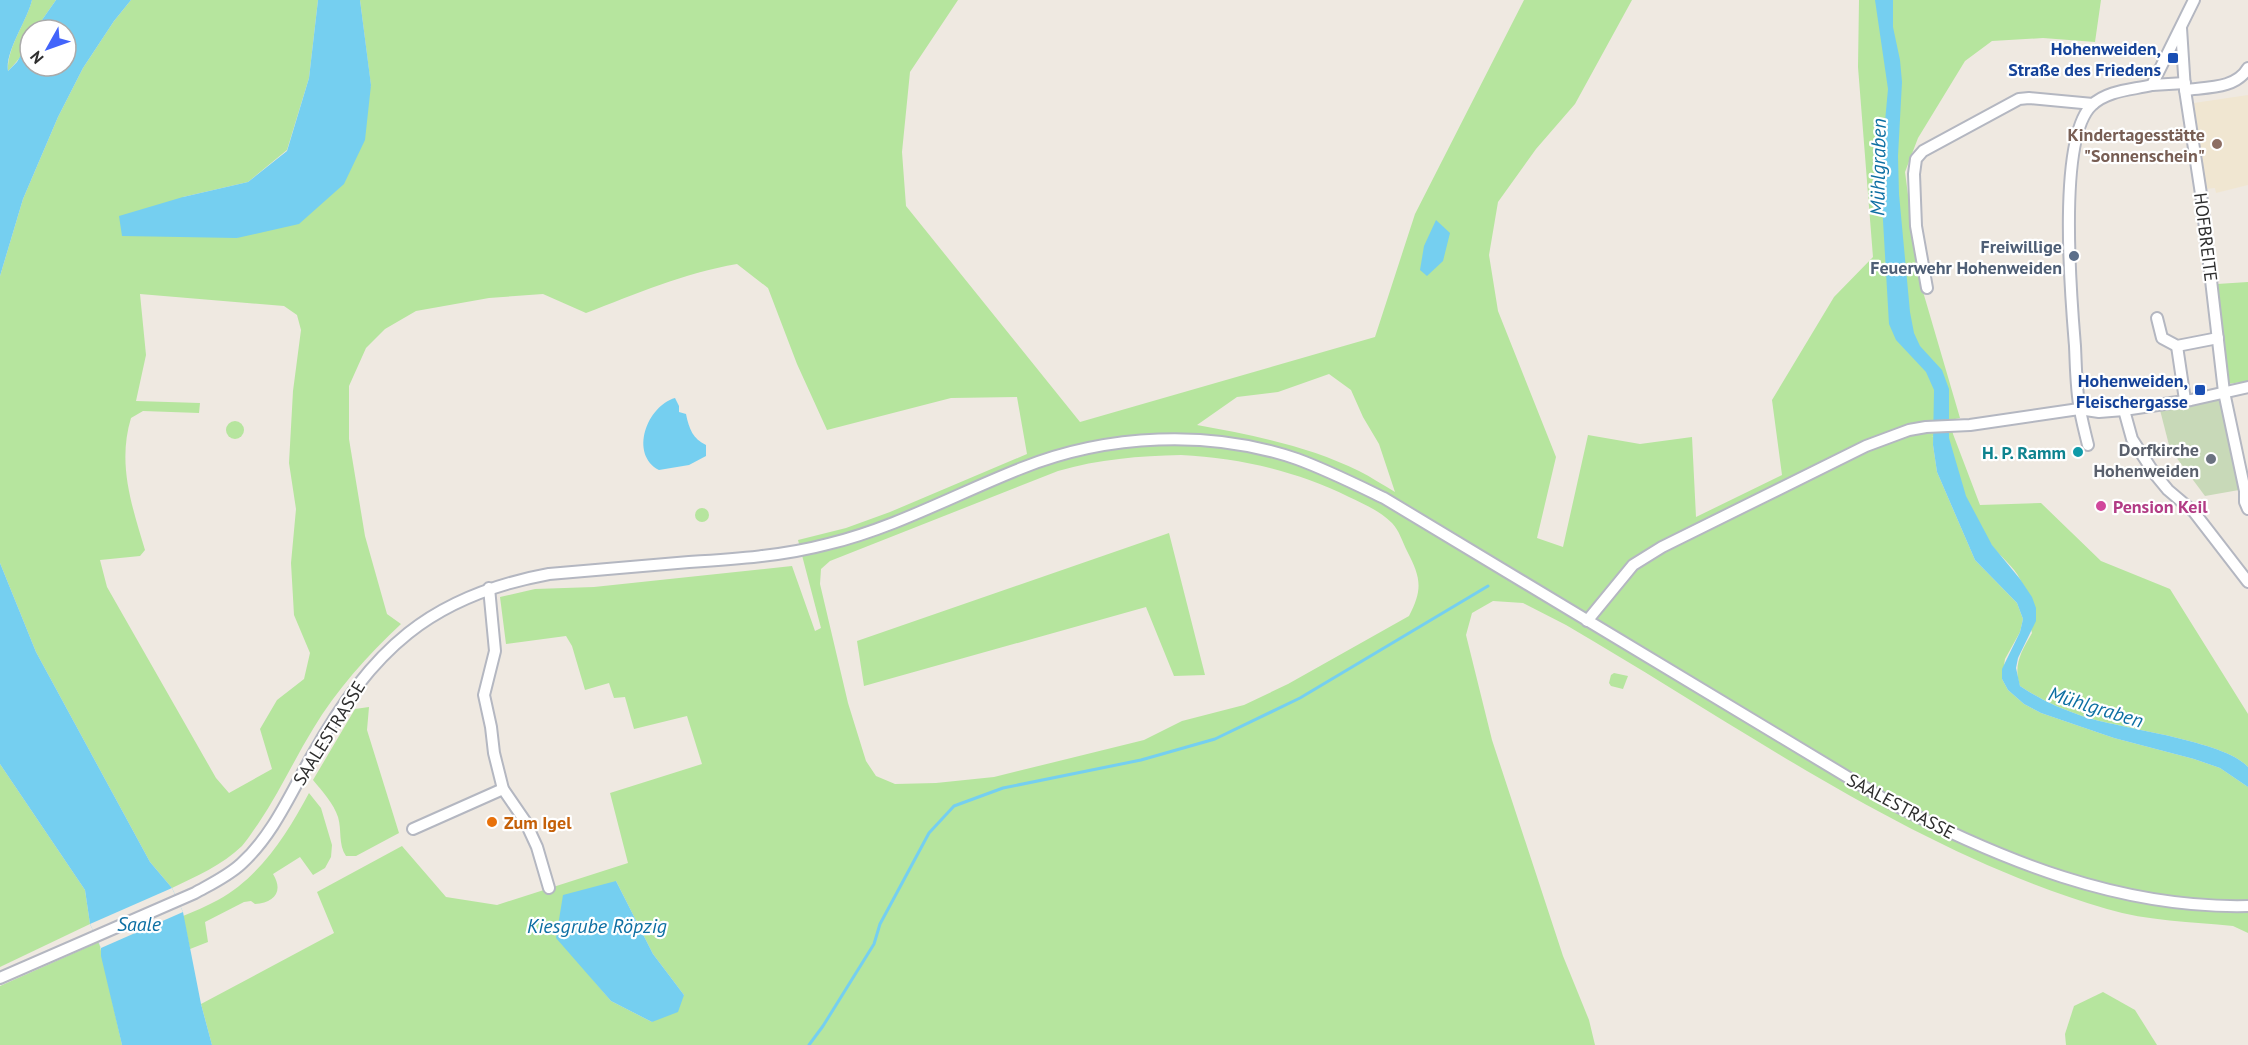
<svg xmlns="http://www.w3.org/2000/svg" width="2248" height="1045" font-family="'PT Sans',sans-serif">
<rect width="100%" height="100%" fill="#efe9e1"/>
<path fill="#f0e6d1" d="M2248,95V185L2216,193L2215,188L2205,189L2194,103Z"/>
<g fill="#b6e59e" fill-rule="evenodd">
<path d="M32,0H56L35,30H30C30,46 19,60 8,71C7,47 26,23 32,0Z"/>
<path d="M131,0H318L309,78L287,150L248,182L183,197L237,238L371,86L360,0H958L910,72L902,152L906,206L1080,422L1375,337L1415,214L1524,0H1632L1575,104L1536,149L1498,202L1489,255L1498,311L1556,457L1537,538L1563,547L1588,435L1640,444L1692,437L1696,517L1782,475L1772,400L1834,297L1873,257L1858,67L1859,0H2101L2095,42L2043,38L1992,41L1965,61L1918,138L1905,172L1919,278L1960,418L1950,420L1953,434L1980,505L2041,503L2101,561L2170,589L2248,714V767C2224,740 2120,729 2082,716C2061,709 2039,699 2020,686C2013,665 2021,652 2032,633C2029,620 2026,590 2020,579C2014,567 2001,557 1993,547C1970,516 1954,472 1948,435L1931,437H1934L1933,445L1937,472L1975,560L2017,603L2023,619L2020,632L2005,659L2002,679L2008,690L2024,704L2041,713L2114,738L2194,759L2220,768L2248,787V933L2233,926C2192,922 2147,921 2107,909C1912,852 1740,726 1566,625L1523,603L1493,601L1472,613L1466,635L1492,740L1563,956L1589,1020L1595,1045H212L201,1004L334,933L317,892L402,846L446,897L497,905L628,863L610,793L702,764L687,716L634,729L625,697L614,698L609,683L585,690L572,646L566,636L506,644L500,597L535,589L594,587L792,566L815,631L821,628L798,540L846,528L890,512L1027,454L1017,397L951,398L827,430L797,364L768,288L737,264C684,273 636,294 586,313L543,294L489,298L416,311L385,329L366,348L349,386V439L365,536L387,614L401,624C367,656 337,689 313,729C294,760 279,793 258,824C253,831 248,839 242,846C222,865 197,876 172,888L150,862L36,652L0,563V276L23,199L58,117L83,68L114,21ZM140,294L284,306L297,315L301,330L293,391L289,463L296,509L291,563L294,615L310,653L304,679L277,700L260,729L272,769L229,793L216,778L107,587L100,560L140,556L145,550C132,506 117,464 131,418L143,411L199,413L200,403L136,401L146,355ZM1329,374L1351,390L1363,417L1379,444L1395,492C1383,485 1371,477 1359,471C1309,446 1252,435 1197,425L1237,397L1278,392ZM1181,455C1240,458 1296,471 1349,497C1364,504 1380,511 1392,523C1399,530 1403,543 1407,551C1421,578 1423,589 1409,616L1288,684L1244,705L1182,721L1144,740L994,777L936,783L895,784L876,776L866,761L848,703L820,584L821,569L830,561L1058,471C1099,459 1139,456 1181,455ZM616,881L653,954L684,995L652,1022L611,1001L589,975Z"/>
<path d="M2248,282V381L2228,384L2217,284Z"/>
<circle cx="235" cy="430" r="9"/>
<circle cx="702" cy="515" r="7"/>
<path d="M1169,533L1205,675L1174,676L1146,607L864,686L857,641Z"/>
<path d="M1614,673L1628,676L1623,689L1611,686L1609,683L1611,675Z"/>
<path d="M369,707L367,730L399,833L356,856H346C338,844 342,830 338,817C334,804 322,791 313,780L355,709Z"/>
<path d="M0,764L85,890L90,924L0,967Z"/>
<path d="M309,793L321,808L332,845L331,857L325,868L313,875L300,857L273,874C284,892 274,903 255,904L251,901L244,902L205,922L208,942L190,949L183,916C195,911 207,906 218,900C260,877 287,834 309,793Z"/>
<path d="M99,942L122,1045H0V986Z"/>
<path d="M2103,992L2135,1010L2157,1045H2066L2065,1034L2074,1006Z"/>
</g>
<path fill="#c8d9b8" d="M2223,399L2239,490L2205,496L2170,449L2160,410Z"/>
<g fill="#75cff0">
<path d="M0,0H32C27,21 5,51 8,71L17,62L30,39V66H66V30H35L56,0H131L114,21L83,68L58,117L23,199L0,276Z"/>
<path d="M318,0H360L371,85L365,140L344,184L299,224L237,238L122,236L119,216L183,197L248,182L287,151L309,78Z"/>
<path d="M1875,0H1893V27L1900,60L1902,82L1898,156L1899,194L1910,312L1914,333L1920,346L1942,370L1949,389V438L1966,496L1992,545L2020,579L2032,597L2036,608V621L2018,658L2016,668L2020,686C2039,699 2061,709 2082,716C2120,729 2224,740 2248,767V787L2220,768L2194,759L2114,738L2041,713L2024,704L2008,690L2002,679V669L2020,632L2023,619L2017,603L1975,560L1937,472L1933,445L1934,390L1926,372L1896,340L1889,324L1881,186L1882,154L1888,89Z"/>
<path d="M1436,220L1450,233L1443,261L1427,276L1420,270L1424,246Z"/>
<path d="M675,398L679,406V412L686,414C689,429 693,439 706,445V456L689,465L659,470C629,454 647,406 675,398Z"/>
<path d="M0,563L36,652L150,862L172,888L183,912L201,1004L212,1045H122L101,956V948L90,924L85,890L0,764Z"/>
<path d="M616,881L653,954L684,995L678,1012L652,1022L611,1001L556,938L563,895Z"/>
</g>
<path fill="#efe9e1" d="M172,888L183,912L101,948L90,924Z"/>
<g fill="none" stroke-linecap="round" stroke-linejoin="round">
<path stroke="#75cff0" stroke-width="3" d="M809,1045L823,1026L874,944L880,924L929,833L954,806L1003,788L1141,760L1215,739L1300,698L1488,586"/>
<defs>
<g id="minor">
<path d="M2181,28L2185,90L2201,194L2224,392L2245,491V502L2248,509"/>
<path d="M2152,85L2185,83"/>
<path d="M2185,90C2207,87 2236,89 2248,68"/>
<path d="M1927,288L1916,226L1914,174L1916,159L1923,151L2019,99L2029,98L2093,104"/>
<path d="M2157,318L2162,338L2177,346L2218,338"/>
<path d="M2177,346L2185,400"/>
<path d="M2124,410L2132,439L2154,473L2168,490L2194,512L2248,582"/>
<path d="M2088,445C2085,433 2082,421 2080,410C2076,389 2076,367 2075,346C2071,298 2057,138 2092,105C2108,90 2132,90 2152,85L2194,0"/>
<path d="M489,588L495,651L484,695L491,727L494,753L503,789L525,821L537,847L549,888"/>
<path d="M1587,621L1633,565L1662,547L1866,446L1909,430L1926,427L1970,425L2079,409L2099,412L2124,410L2191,400L2248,387"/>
<path d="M413,829L503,789"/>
<path d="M0,978L195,893C211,884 228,876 241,864C274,834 291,792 313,754C372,650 429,596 549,574C596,570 642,566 689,562C736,559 783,556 828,544C895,528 958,493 1022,468C1107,434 1210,429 1297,459C1327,470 1355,484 1384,498L1889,802C2001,860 2120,909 2248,906"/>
</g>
</defs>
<use href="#minor" stroke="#b4b7c1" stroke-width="14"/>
<use href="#minor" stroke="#fff" stroke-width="10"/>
</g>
<g fill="#1a4fb4" stroke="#fff" stroke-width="2">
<rect x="2167" y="52" width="12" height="12" rx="3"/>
<rect x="2194" y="384" width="12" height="12" rx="3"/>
</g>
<circle fill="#8d6e63" stroke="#fff" stroke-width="2" cx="2217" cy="144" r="6"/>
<circle fill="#5c6f8a" stroke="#fff" stroke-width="2" cx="2074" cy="256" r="6"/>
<circle fill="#0f9aa8" stroke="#fff" stroke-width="2" cx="2078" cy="452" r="6"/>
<circle fill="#6b7280" stroke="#fff" stroke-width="2" cx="2211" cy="459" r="6"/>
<circle fill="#d1479c" stroke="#fff" stroke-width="2" cx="2101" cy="506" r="6"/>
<circle fill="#e8710a" stroke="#fff" stroke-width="2" cx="492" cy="822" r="6"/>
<g text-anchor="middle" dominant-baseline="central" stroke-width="4.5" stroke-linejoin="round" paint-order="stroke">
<g font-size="18" font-weight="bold" fill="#164399" stroke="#fff" text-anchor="end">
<text x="2161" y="48">Hohenweiden,<tspan x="2161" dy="21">Straße des Friedens</tspan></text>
<text x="2188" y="380">Hohenweiden,<tspan x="2188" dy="21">Fleischergasse</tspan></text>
</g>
<g font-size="18" font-weight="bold" fill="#785e54" stroke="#fff" text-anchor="end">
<text x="2205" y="134">Kindertagesstätte<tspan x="2205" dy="21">"Sonnenschein"</tspan></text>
</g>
<g font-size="18" fill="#2e2e2e" stroke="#fff">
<text transform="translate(2206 237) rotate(83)">HOFBREITE</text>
<text transform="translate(329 733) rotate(-58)">SAALESTRASSE</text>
<text transform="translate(1901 806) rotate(28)">SAALESTRASSE</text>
</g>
<g font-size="18" font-weight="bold" fill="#4e5e75" stroke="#fff" text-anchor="end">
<text x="2062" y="246">Freiwillige<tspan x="2062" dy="21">Feuerwehr Hohenweiden</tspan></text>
</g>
<g font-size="18" font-weight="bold" fill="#5b616d" stroke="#fff" text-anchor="end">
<text x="2199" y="449">Dorfkirche<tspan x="2199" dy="21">Hohenweiden</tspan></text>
</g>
<g font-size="18" font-weight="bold" fill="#0d838f" stroke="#fff" text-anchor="end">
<text x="2066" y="452">H. P. Ramm</text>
</g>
<g font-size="18" font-weight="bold" fill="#b23c85" stroke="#fff" text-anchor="start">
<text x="2113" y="506">Pension Keil</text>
</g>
<g font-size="18" font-weight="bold" fill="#c56008" stroke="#fff" text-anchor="start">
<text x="504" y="822">Zum Igel</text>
</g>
<g font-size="20" font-style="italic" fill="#0d6fa3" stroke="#fff">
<text transform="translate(1878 167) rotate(-89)">Mühlgraben</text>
<text transform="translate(2096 707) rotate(17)">Mühlgraben</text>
<text x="139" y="924">Saale</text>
<text x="597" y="926">Kiesgrube Röpzig</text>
</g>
</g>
<g transform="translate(48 48) rotate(230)"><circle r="28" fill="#ffffff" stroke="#ababab" stroke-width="1.5"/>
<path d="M0-4.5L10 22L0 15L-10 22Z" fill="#4264fb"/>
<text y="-9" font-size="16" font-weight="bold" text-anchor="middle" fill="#2e2e2e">N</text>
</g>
</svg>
